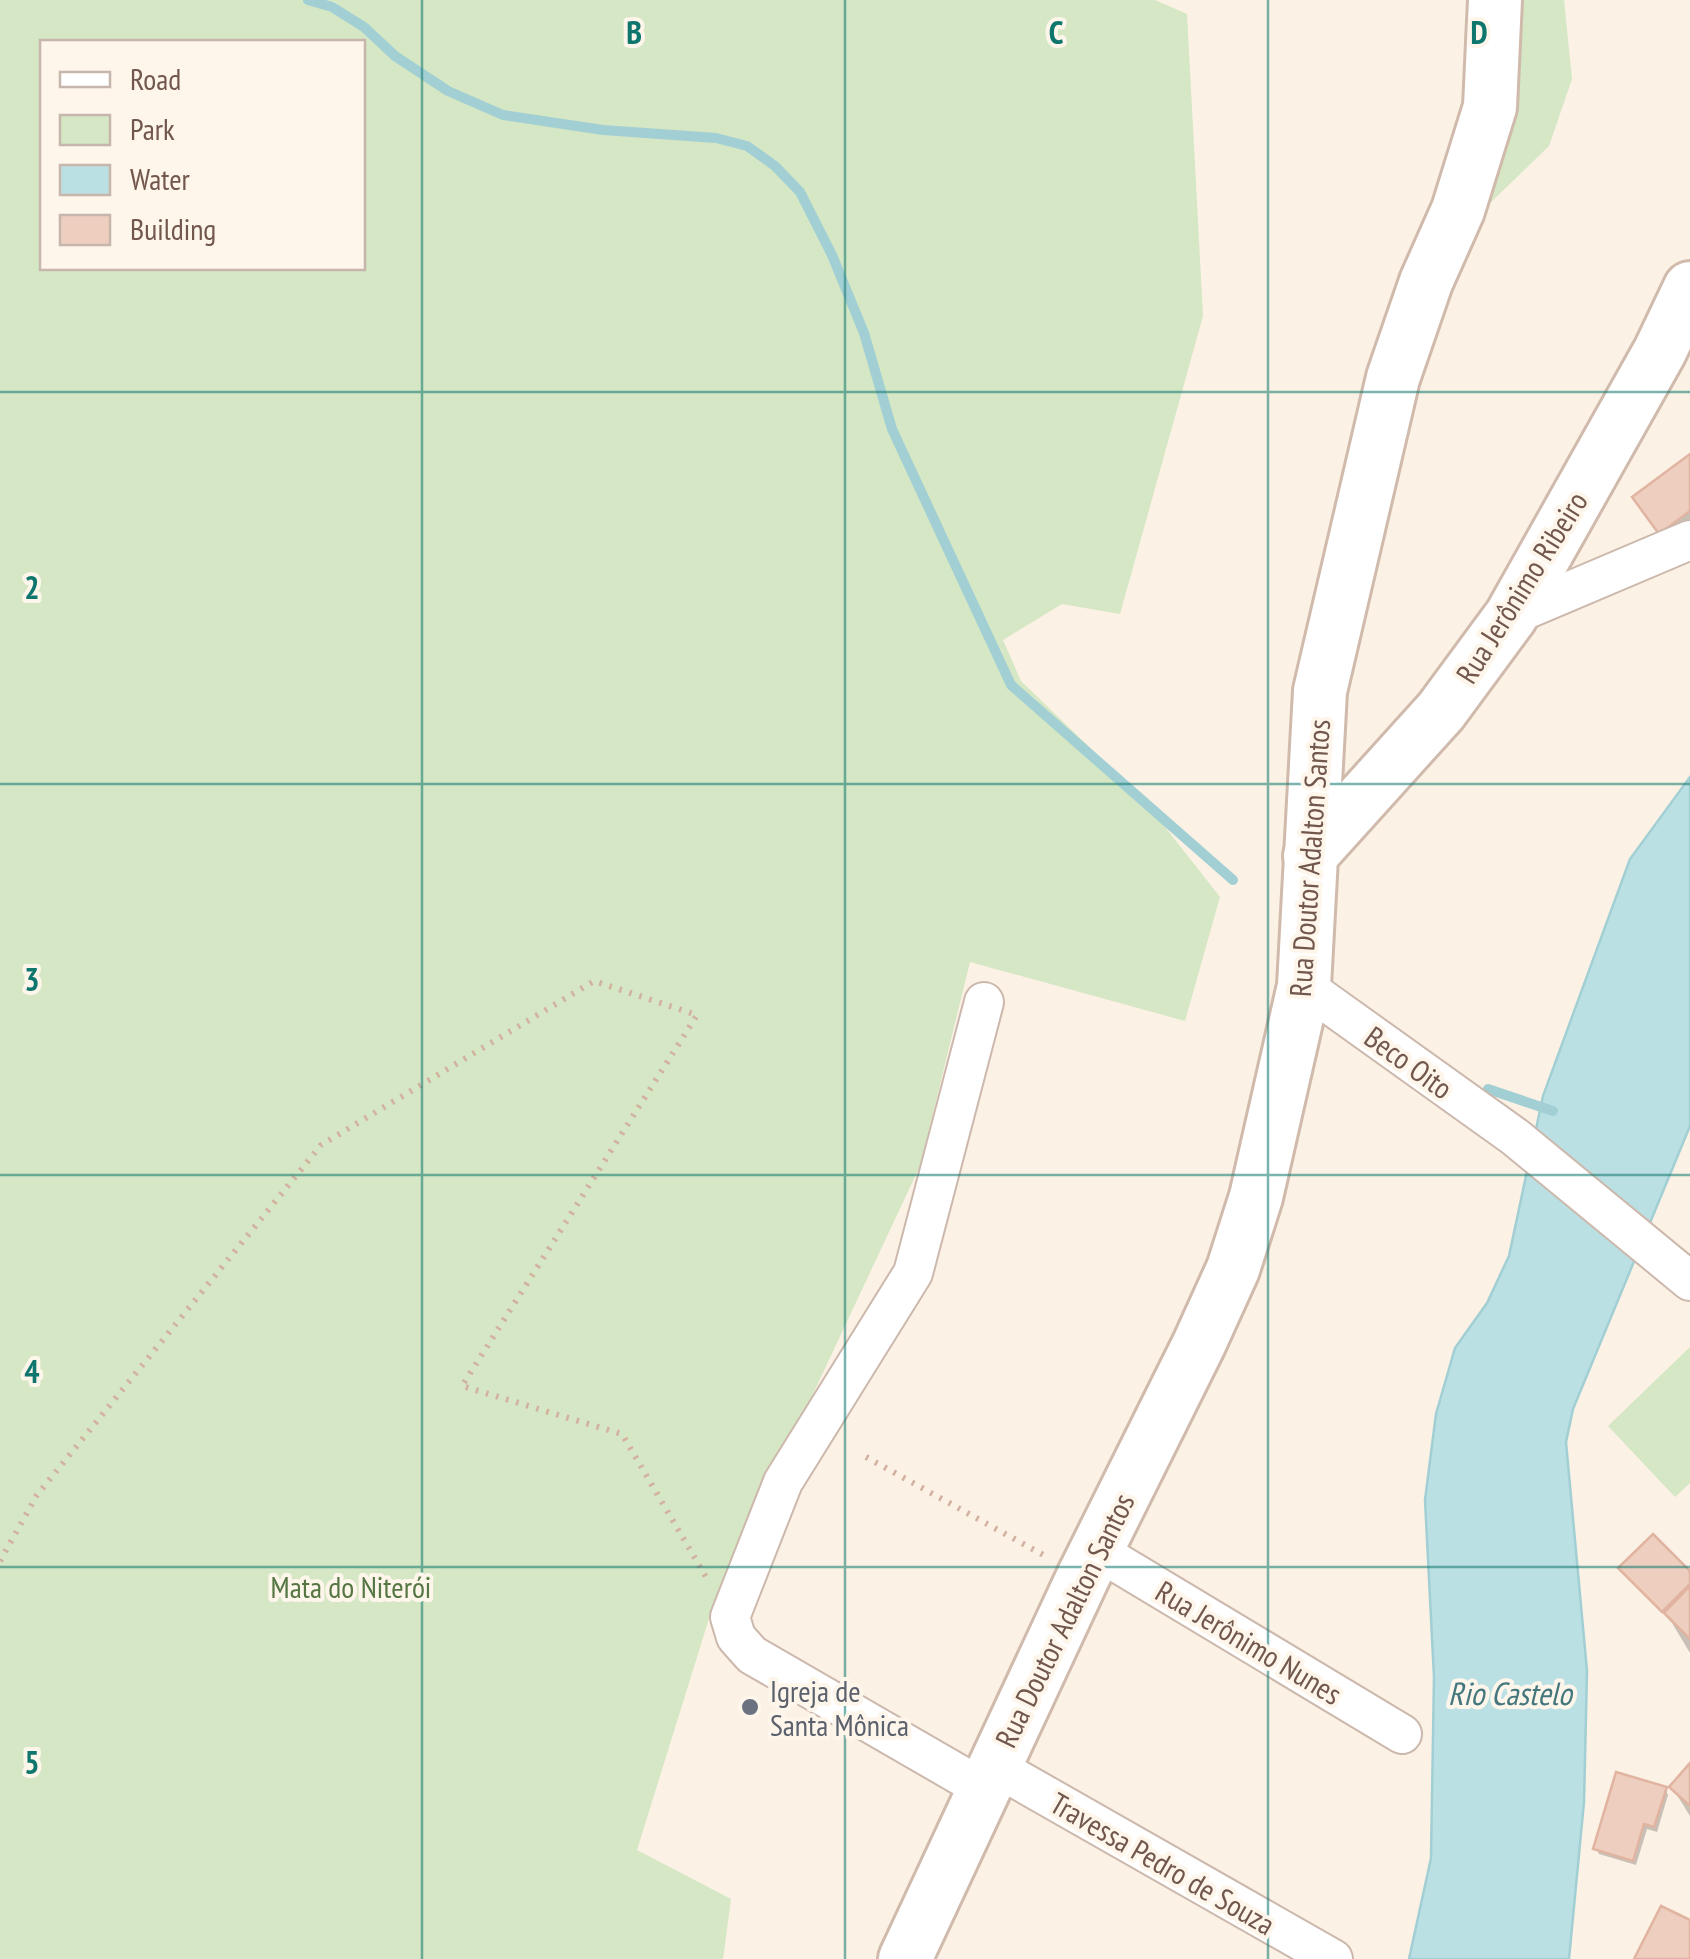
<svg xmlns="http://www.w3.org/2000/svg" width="1690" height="1959" font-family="'PT Sans Narrow',sans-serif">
<rect width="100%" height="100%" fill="#fbf1e5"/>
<g fill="#d5e7c4" fill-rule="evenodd">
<path d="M0,0H1155L1187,14L1203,316L1120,614L1062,604L1003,640L1021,681L1143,799L1220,897L1185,1021L970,962L920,1166L712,1609L637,1850L731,1899L723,1959H0ZM42,42H362V268H42Z"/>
<path d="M1509,0H1564L1572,79L1549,146L1485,208Z"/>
<path d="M1690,1347V1483L1675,1497L1608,1426Z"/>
</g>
<path fill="#bbe0e3" stroke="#a2cfd4" stroke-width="2.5" d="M1690,777V1126L1573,1409L1566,1442L1587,1671L1584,1802L1569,1959H1409L1431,1858L1434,1677L1425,1500L1436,1414L1455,1348L1487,1303L1509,1256L1543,1096L1630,859Z"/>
<g fill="#0003">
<path d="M1690,457V529L1668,545L1643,511Z"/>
<path d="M1622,1569L1690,1574V1653L1672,1623Z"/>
<path d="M1690,1767V1816L1672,1787Z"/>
<path d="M1665,1789L1668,1795L1657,1832L1647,1829L1636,1865L1599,1854L1596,1848Z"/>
</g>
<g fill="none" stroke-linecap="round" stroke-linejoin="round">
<g stroke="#a2cfd4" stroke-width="10">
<path d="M308,0L332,7L364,27L395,56L448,91L503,115L603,130L716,138L747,146L775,166L800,192L832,255L864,333L892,429L1011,685L1233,880"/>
<path d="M1488,1089L1553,1111"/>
</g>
</g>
<g fill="#eecebe" stroke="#e0b4a0" stroke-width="2.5">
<path d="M1690,454V511L1659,534L1632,497Z"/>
<path d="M1653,1534L1690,1571V1584L1662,1612L1618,1568Z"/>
<path d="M1690,1586V1639L1664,1613Z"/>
<path d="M1690,1763V1806L1669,1787Z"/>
<path d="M1616,1772L1667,1787L1654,1827L1644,1824L1633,1861L1593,1849Z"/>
<path d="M1661,1906L1690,1920V1959H1634Z"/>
</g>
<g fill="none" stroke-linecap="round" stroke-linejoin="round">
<defs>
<g id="street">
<path d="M1511,616L1690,540"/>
<path d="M1304,986L1515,1137L1690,1281"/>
<path d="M1096,1550L1402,1734"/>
<path d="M994,1766L1333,1959"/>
<path d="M984,1789L752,1655L736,1637L730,1617L783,1482L913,1273L984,1002"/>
</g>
<g id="secondary">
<path d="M1310,856L1441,711L1511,616L1660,351L1690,288"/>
<path d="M905,1959L1083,1577L1199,1344L1233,1269L1256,1197L1304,986L1320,691L1393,378L1426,282L1458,210L1490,107L1495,0"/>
</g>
</defs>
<use href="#street" stroke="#ccb8ac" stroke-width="42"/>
<use href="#secondary" stroke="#d0baac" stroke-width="58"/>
<g stroke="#d3b1a1" stroke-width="6" stroke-dasharray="2.5 8" stroke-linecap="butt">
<path d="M866,1457L1047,1557"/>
<path d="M0,1561L37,1495L321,1145L594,981L697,1015L462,1386L622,1434L706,1577"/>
</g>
<use href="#street" stroke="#fff" stroke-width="38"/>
<use href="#secondary" stroke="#fff" stroke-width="52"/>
</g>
<path fill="none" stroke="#0f766e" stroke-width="2.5" stroke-opacity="0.55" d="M422,0V1959M845,0V1959M1268,0V1959M0,392H1690M0,784H1690M0,1175H1690M0,1567H1690"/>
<circle fill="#6b7280" stroke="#fef5eb" stroke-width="4" cx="750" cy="1707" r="10"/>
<g text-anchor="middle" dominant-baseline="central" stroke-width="8" stroke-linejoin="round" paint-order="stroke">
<g font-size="30" fill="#72574c" stroke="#fef5eb">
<text transform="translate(1521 587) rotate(-58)">Rua Jerônimo Ribeiro</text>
<text transform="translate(1309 858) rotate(-86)">Rua Doutor Adalton Santos</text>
<text transform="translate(1409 1062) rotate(36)">Beco Oito</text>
<text transform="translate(1064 1620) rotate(-64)">Rua Doutor Adalton Santos</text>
<text transform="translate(1249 1642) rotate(31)">Rua Jerônimo Nunes</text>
<text transform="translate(1163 1863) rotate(30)">Travessa Pedro de Souza</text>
</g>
<g font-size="30" fill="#567744" stroke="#fef5eb">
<text x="351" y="1586">Mata do Niterói</text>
</g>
<g font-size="30" fill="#5b616d" stroke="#fef5eb" text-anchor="start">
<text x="770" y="1690">Igreja de<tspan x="770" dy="34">Santa Mônica</tspan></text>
</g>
<g font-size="32" font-style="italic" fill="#44777d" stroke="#fef5eb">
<text x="1510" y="1693">Rio Castelo</text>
</g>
</g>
<g font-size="32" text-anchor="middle" font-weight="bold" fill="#0f766e" stroke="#fef5eb" stroke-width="8" stroke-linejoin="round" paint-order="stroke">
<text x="634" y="44">B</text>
<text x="1056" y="44">C</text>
<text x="1479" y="44">D</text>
<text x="32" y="599">2</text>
<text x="32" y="991">3</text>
<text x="32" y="1383">4</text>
<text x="32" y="1774">5</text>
</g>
<rect x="40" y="40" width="325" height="230" fill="#fef5eb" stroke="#c6b6ab" stroke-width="2.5"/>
<rect x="60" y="72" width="50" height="15" fill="#ffffff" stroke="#c6b6ab" stroke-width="2.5"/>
<text x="130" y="90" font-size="30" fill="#72574c">Road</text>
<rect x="60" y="115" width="50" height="30" fill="#d5e7c4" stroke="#c6b6ab" stroke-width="2.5"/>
<text x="130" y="140" font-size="30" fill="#72574c">Park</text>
<rect x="60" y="165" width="50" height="30" fill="#bbe0e3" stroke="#c6b6ab" stroke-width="2.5"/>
<text x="130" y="190" font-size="30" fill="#72574c">Water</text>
<rect x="60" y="215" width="50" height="30" fill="#eecebe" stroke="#c6b6ab" stroke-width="2.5"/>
<text x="130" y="240" font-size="30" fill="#72574c">Building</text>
</svg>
